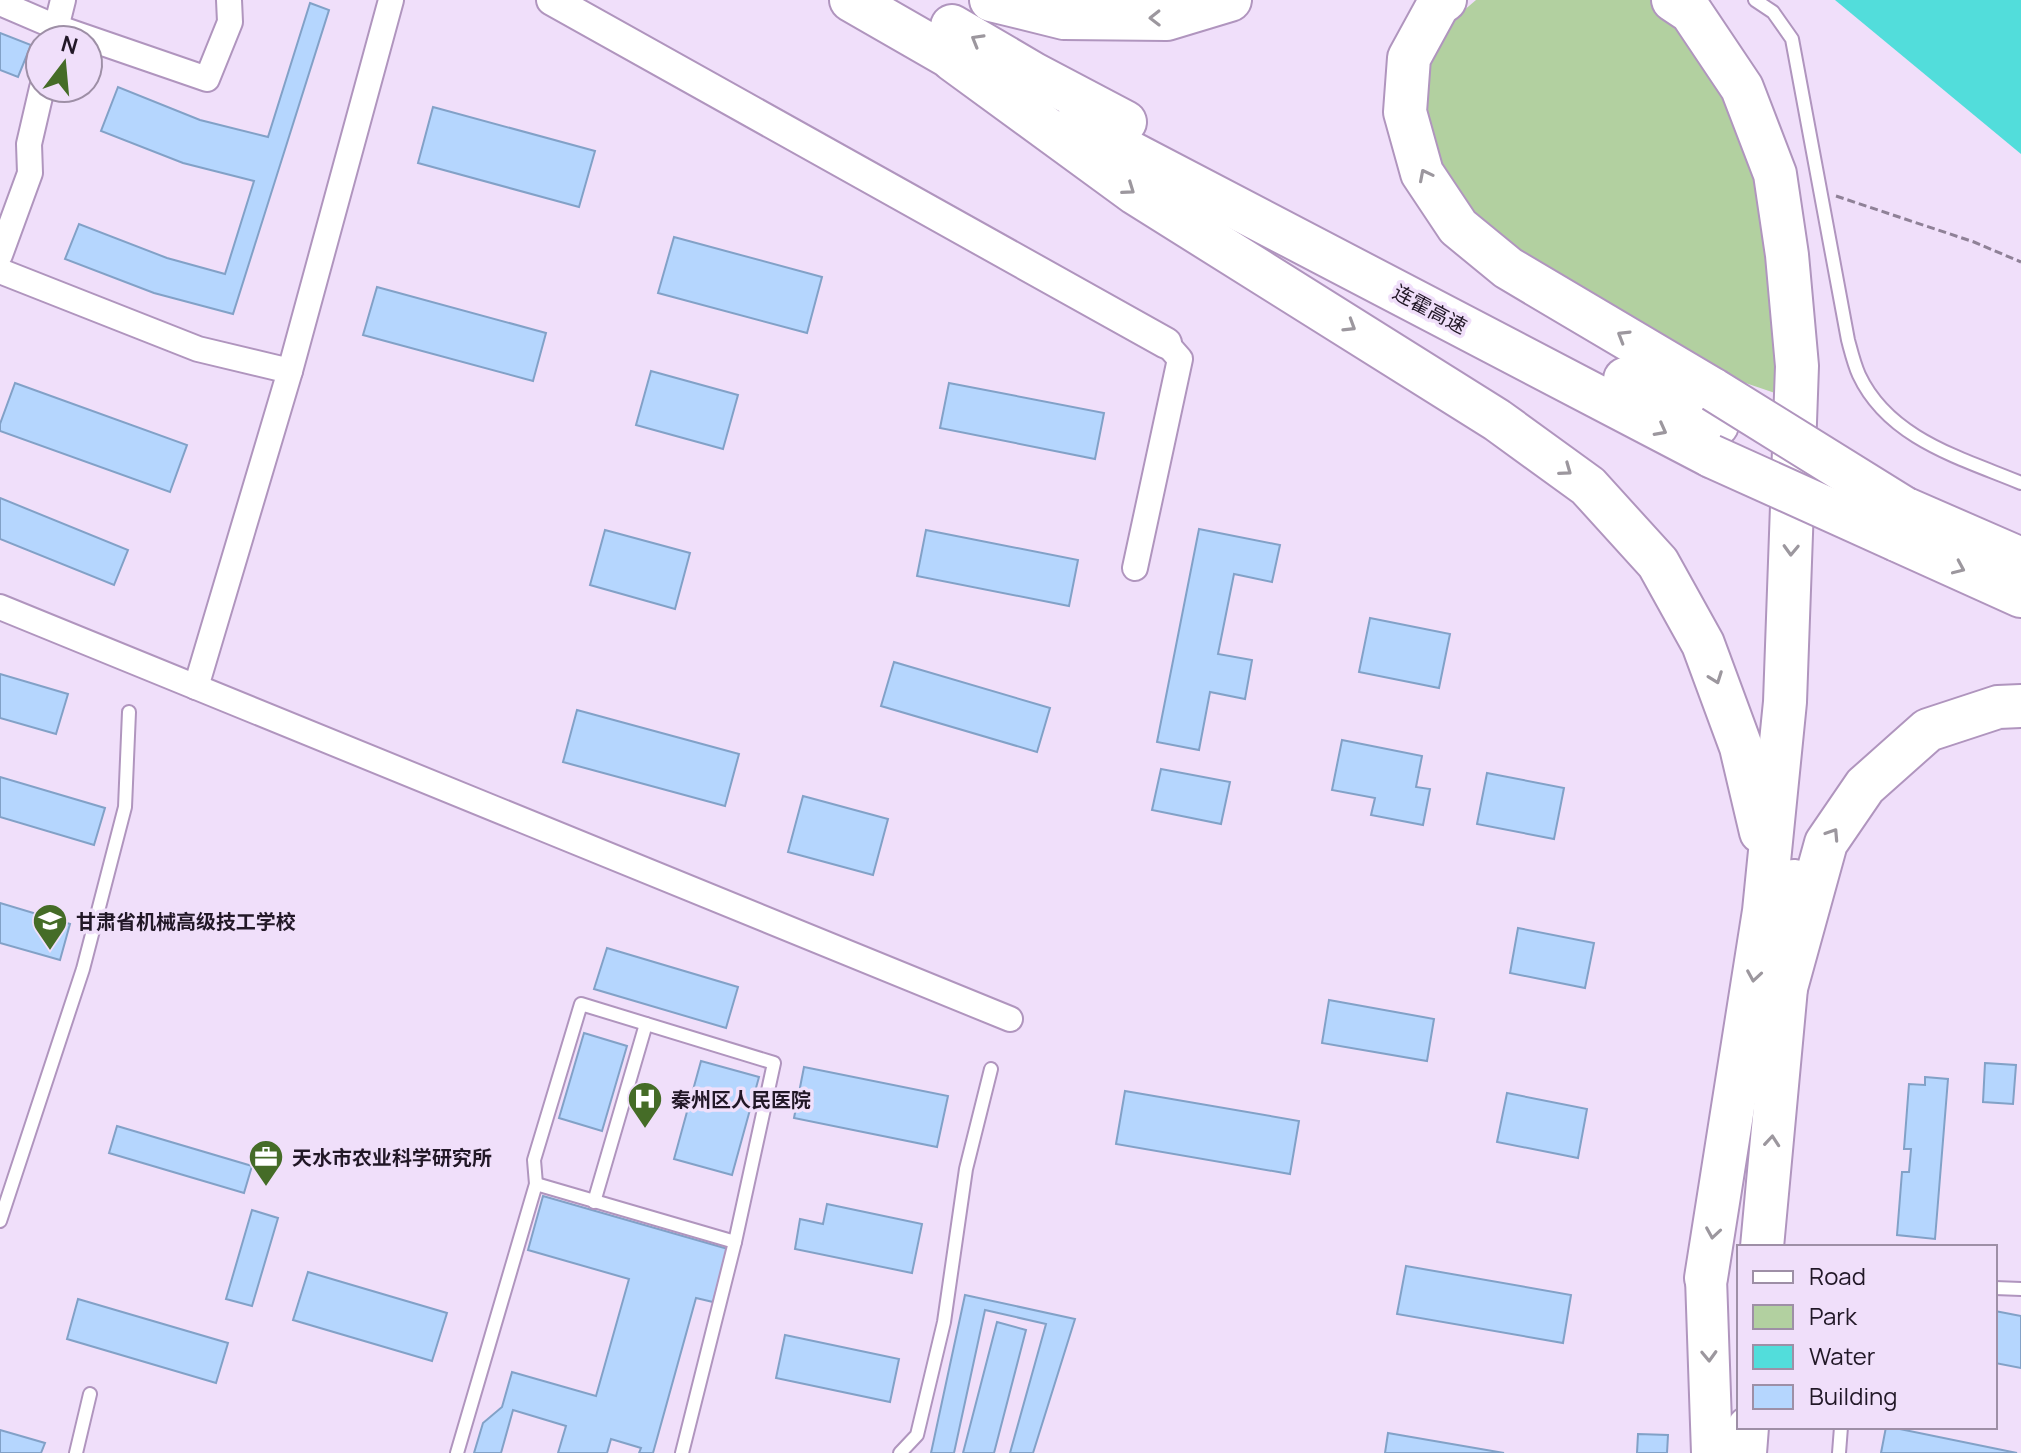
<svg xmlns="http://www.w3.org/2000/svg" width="2021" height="1453" font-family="Manrope,'Noto Sans SC',sans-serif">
<rect width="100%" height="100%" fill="#f0dffa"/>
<path fill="#b2d0a0" d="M1476,0H1650L1674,19L1715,74L1747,157L1766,224L1781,395L1719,374L1513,257L1459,211L1422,120L1427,70L1448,24Z"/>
<path fill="#52dddb" d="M1835,0H2021V154Z"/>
<g fill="#b5d6fe" stroke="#82a1c7" stroke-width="2">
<path d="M310,3L329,10L233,314L154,293L65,259L79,224L167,258L225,274L254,181L183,163L101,131L118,87L200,120L268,137Z"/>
<path d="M0,33L31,45L18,77L0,70Z"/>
<path d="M433,107L595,151L579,207L418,163Z"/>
<path d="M674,237L822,277L807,333L658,293Z"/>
<path d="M377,287L546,333L533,381L363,335Z"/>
<path d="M651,371L738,395L723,449L636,425Z"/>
<path d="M15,383L187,445L170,492L0,431V424Z"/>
<path d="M949,383L1104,413L1095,459L940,428Z"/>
<path d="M0,498L128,550L114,585L0,539Z"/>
<path d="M1199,529L1280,545L1272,582L1234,574L1218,654L1252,660L1245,699L1210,692L1199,750L1157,742Z"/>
<path d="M605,530L690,553L675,609L590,585Z"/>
<path d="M926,530L1078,560L1069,606L917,576Z"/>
<path d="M1370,618L1450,634L1439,688L1359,672Z"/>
<path d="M894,662L1050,708L1037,752L881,706Z"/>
<path d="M0,674L68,694L56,734L0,718Z"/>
<path d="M577,710L739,754L725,806L563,762Z"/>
<path d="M1342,740L1422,756L1416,787L1430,789L1423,825L1371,815L1375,798L1332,790Z"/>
<path d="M1161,769L1230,782L1221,824L1152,810Z"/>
<path d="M1487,773L1564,788L1554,839L1477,824Z"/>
<path d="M0,777L105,808L94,845L0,817Z"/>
<path d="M803,796L888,819L873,875L788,852Z"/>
<path d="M0,903L70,924L60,960L0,943Z"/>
<path d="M1518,928L1594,943L1585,988L1510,973Z"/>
<path d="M607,948L738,987L726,1028L594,989Z"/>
<path d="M1329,1000L1434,1019L1427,1061L1322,1043Z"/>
<path d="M584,1033L627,1046L602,1131L559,1118Z"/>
<path d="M701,1061L759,1077L732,1175L674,1159Z"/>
<path d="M1985,1063L2016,1065L2013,1104L1983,1102Z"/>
<path d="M804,1067L948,1096L937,1147L794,1118Z"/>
<path d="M1925,1077L1948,1079L1935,1239L1897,1235L1902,1172H1909L1911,1149H1904L1909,1084L1925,1085Z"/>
<path d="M1125,1091L1299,1121L1290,1174L1116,1144Z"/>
<path d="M1507,1093L1587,1109L1578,1158L1497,1142Z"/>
<path d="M117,1126L252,1166L244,1193L109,1153Z"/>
<path d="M543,1196L728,1249L713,1302L696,1298L653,1453H639L641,1448L611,1439L607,1453H558L566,1426L513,1410L501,1453H474L483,1423L502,1407L512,1372L596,1396L629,1279L528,1250Z"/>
<path d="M827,1204L922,1224L912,1273L795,1249L800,1219L823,1224Z"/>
<path d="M252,1210L278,1218L252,1306L226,1299Z"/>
<path d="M1406,1266L1571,1295L1563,1343L1397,1314Z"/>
<path d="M308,1272L447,1313L432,1361L293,1320Z"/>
<path d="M965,1295L1075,1319L1033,1453H1010L1046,1324L985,1310L954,1453H931Z"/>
<path d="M78,1299L228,1343L216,1383L67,1339Z"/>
<path d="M1995,1311L2021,1316V1368L1995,1363Z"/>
<path d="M997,1322L1026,1330L994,1453H963Z"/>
<path d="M785,1335L899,1359L890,1402L776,1378Z"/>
<path d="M1886,1427H1890L2017,1453H1881Z"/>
<path d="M0,1430L45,1443L41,1453H0Z"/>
<path d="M1388,1433L1504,1453H1385Z"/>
<path d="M1638,1434L1668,1435L1667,1453H1637Z"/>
</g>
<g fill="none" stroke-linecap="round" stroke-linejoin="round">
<defs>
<g id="service">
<path d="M1755,0L1773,12L1792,39L1848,340C1851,351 1854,364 1859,375C1889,439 1961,458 2021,483"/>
<path d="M536,1184L735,1242"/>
<path d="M594,1202L646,1024"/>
<path d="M0,1221L83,969L125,807L129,712"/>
<path d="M1995,1288L2021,1289"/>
<path d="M76,1453L90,1394"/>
<path d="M457,1453L536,1184L534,1160L581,1004L774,1063L735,1242L682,1453"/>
<path d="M900,1453L917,1435L944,1322L966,1169L991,1069"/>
<path d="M1839,1453L1841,1427"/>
</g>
<g id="minor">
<path d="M0,3L56,27L207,79L230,22L229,0"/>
<path d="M53,40L63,0"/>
<path d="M0,255L30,173L29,144L42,88"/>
<path d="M0,271L198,349L290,371"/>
<path d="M1135,568L1180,359L1166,343"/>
<path d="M0,607L1010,1019"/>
<path d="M196,687L290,371L391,0"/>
</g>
<path id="tertiary" d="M552,0L1166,343"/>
<g id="trunk">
<path d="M1706,1278L1712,1453"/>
<path d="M1746,1453L1748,1427"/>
</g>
<g id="motorway">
<path d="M851,0L978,73"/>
<path d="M991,0L1064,18L1167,19L1230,0"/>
<path d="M1445,0L1438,5L1409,58L1405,112L1422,173L1458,227L1508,268L1714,390"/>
<path d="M1673,0L1691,12L1742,88L1775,174L1787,255L1797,366L1785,702L1764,911L1706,1278"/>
<path d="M952,26L1034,74L1125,122"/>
<path d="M953,60L1135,193L1497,420L1588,486L1658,563L1703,644L1741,747L1761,832"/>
<path d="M1076,124L1711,456"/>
<path d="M1625,379L1717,425"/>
<path d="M1904,508L2021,559"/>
<path d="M1897,540L2021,596"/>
<path d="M1786,988L1794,881"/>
<path d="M1762,1247L1786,988L1826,843L1865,786L1928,730L1998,707L2021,706"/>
</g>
</defs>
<use href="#service" stroke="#b095be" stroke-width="16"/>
<use href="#minor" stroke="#b095be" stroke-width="28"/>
<use href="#tertiary" stroke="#b095be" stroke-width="34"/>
<use href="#trunk" stroke="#b095be" stroke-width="44"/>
<use href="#motorway" stroke="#b095be" stroke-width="46"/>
<path stroke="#8f8197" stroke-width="3" stroke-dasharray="8 4" stroke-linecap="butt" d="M1836,196L1974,242L2021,262"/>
<use href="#service" stroke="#fff" stroke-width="12"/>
<use href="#minor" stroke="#fff" stroke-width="24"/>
<use href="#tertiary" stroke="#fff" stroke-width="30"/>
<use href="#trunk" stroke="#fff" stroke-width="40"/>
<use href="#motorway" stroke="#fff" stroke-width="42"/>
<defs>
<g id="motorway-bridge">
<path d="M1714,390L1904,508"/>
<path d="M1711,456L1897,540"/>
</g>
</defs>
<use href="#motorway-bridge" stroke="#b095be" stroke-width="46" stroke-linecap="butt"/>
<use href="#motorway-bridge" stroke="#fff" stroke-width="42"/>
</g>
<defs><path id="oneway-chevron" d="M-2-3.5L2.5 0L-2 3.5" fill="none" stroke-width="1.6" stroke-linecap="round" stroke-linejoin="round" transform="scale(2)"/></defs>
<g stroke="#9c979e">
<use href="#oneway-chevron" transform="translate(1155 18) rotate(179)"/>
<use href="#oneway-chevron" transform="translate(977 40) rotate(-150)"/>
<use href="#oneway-chevron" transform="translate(1425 175) rotate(-117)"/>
<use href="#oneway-chevron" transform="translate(1129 189) rotate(35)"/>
<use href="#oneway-chevron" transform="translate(1350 326) rotate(32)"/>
<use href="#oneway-chevron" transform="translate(1623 336) rotate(-149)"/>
<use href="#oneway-chevron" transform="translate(1661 430) rotate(28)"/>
<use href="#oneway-chevron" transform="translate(1566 470) rotate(36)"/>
<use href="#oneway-chevron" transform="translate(1791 550) rotate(92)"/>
<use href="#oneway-chevron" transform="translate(1959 568) rotate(24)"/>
<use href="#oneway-chevron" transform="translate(1716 678) rotate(70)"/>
<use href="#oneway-chevron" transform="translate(1833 834) rotate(-57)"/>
<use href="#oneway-chevron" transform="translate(1754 976) rotate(99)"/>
<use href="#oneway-chevron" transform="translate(1772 1141) rotate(-85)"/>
<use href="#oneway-chevron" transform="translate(1713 1233) rotate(99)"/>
<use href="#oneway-chevron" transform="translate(1709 1356) rotate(88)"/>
</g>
<defs>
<symbol id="university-pin" viewBox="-11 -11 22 30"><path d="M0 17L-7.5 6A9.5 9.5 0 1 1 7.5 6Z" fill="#456c27" stroke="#f0dffa"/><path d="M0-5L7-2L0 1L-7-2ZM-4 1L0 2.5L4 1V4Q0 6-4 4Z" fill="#fff"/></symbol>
<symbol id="hospital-pin" viewBox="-11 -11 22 30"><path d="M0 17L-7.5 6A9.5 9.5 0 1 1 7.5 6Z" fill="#456c27" stroke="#f0dffa"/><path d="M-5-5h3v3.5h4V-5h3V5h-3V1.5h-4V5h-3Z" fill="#fff"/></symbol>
<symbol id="office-pin" viewBox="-11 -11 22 30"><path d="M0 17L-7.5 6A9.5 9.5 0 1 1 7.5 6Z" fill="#456c27" stroke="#f0dffa"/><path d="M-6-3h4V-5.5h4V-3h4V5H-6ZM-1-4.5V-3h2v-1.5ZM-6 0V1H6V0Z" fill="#fff"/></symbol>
</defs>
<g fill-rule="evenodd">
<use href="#university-pin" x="30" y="901" width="40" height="54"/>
<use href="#hospital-pin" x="625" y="1079" width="40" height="54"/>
<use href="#office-pin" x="246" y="1137" width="40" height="54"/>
</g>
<g text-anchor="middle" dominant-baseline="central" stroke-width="7" stroke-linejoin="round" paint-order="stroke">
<g font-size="20" fill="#221827" stroke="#f0dffa">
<text transform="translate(1430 309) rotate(28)">连霍高速</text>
</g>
<g font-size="20" font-weight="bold" fill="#221827" stroke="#f0dffa" text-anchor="start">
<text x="76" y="921">甘肃省机械高级技工学校</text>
<text x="671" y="1099">秦州区人民医院</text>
<text x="292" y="1157">天水市农业科学研究所</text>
</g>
</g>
<rect x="1737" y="1245" width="260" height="184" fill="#f0dffa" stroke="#9e8fa6" stroke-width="2"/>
<rect x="1753" y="1271" width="40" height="12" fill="#ffffff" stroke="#9e8fa6" stroke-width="2"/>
<text x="1809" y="1285" font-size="24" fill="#221827">Road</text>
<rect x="1753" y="1305" width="40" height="24" fill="#b2d0a0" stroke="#9e8fa6" stroke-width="2"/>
<text x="1809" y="1325" font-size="24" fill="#221827">Park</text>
<rect x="1753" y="1345" width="40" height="24" fill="#52dddb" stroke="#9e8fa6" stroke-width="2"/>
<text x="1809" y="1365" font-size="24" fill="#221827">Water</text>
<rect x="1753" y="1385" width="40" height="24" fill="#b5d6fe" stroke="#9e8fa6" stroke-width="2"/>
<text x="1809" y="1405" font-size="24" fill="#221827">Building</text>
<g transform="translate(64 64) rotate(16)"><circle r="38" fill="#f0dffa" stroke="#9e8fa6" stroke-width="2"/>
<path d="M0-6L14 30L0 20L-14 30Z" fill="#456c27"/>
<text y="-12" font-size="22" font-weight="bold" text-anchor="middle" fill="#221827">N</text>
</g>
</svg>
